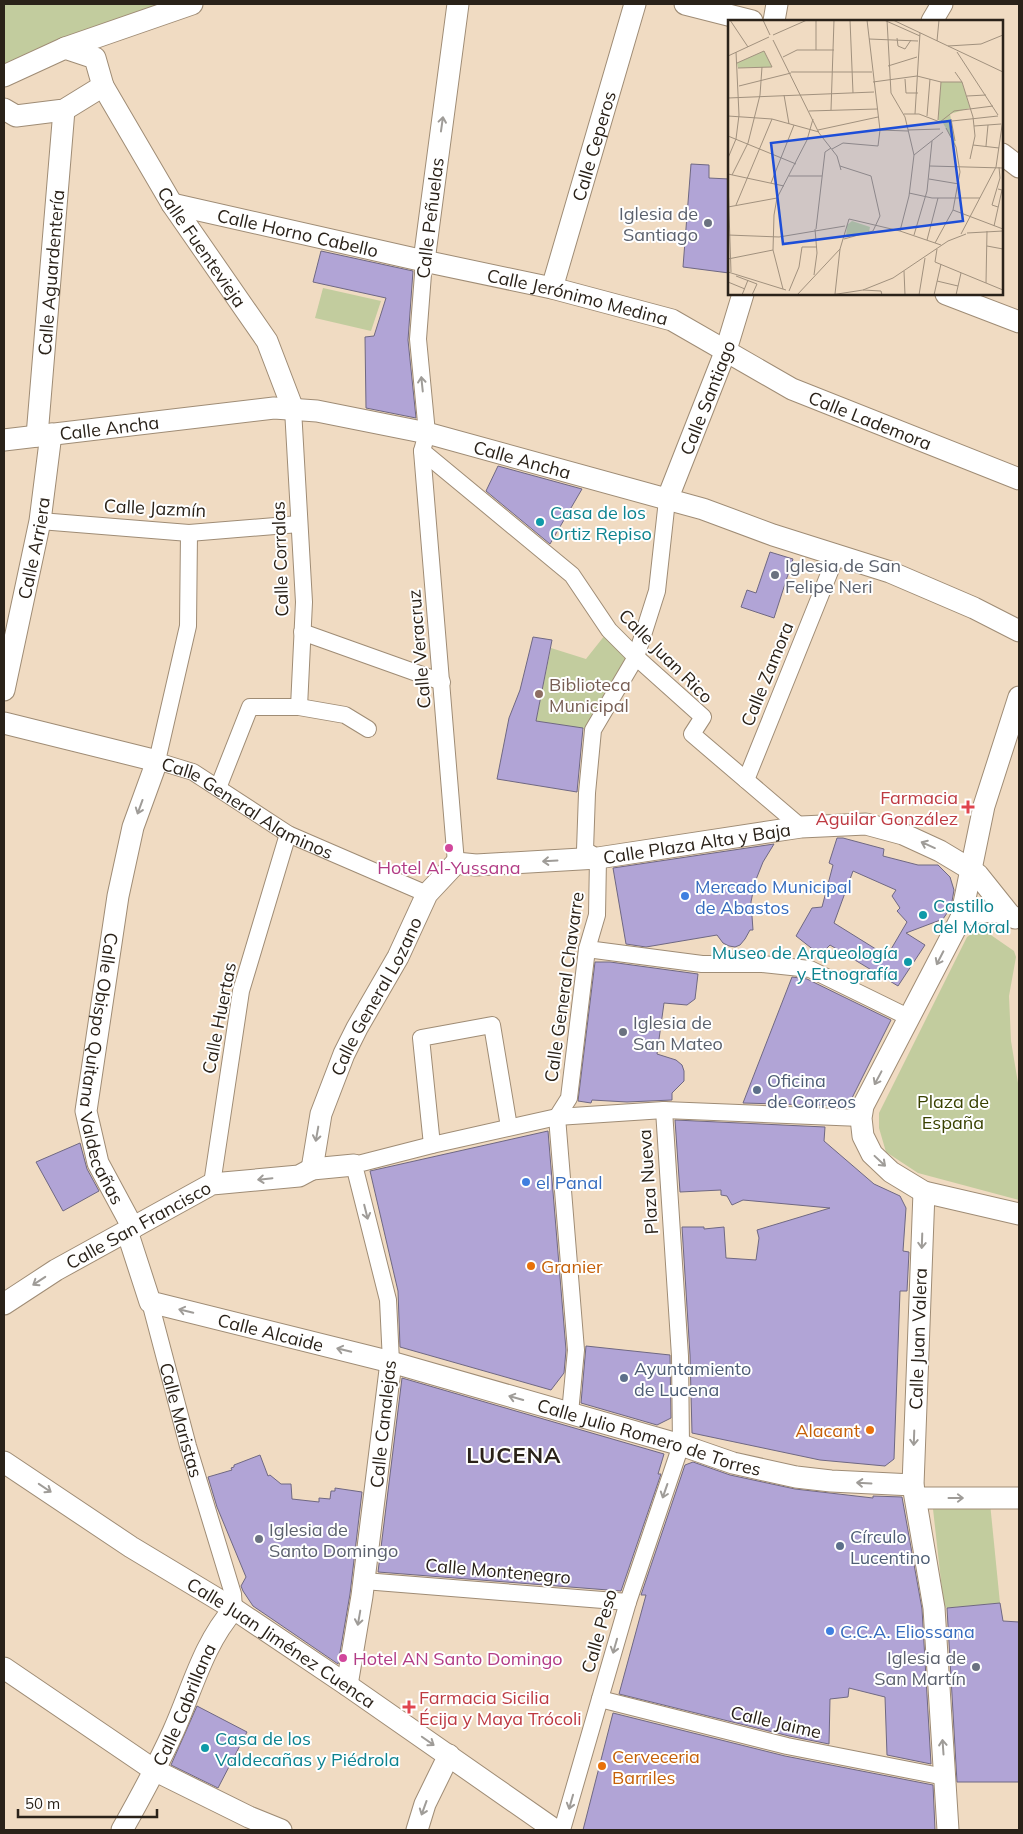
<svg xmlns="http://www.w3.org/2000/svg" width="1023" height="1834" font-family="Mulish,sans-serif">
<rect width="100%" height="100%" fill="#f0dbc2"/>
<g fill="#c2cc9e">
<path d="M4,4H192L4,76Z"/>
<path d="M323,288L381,301L371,331L315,318Z"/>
<path d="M609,630L636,657L593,730L536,721L551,648L586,659Z"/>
<path d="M977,930L988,933L1014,951L1016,957L1009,996L1011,1041L1019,1089V1200L918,1173L886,1152L879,1128V1113L967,937Z"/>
<path d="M990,1503L1000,1603L944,1608L933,1509Z"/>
</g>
<g fill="#b1a4d6" stroke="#6f6882" fill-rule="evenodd">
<path d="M691,164L709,165V178L729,179V273L683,267Z"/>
<path d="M321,251L413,271L408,340L416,418L366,408L365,337L374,336L386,298L313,282Z"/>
<path d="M498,466L582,489L550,544L486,491Z"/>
<path d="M770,552L793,559L774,618L741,607L747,590L756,593Z"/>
<path d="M533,637L552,640L536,721L583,728L577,792L497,779L509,718L520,690Z"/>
<path d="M837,838H843L884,849L883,856L918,865H938L950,877L954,890L951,907L943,919L906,933L925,945L898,986L830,945L820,955L796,936L812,908L822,907L833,865L829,863ZM853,871L896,890L892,896L900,908L897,911L907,922L887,956L834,923Z"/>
<path d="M774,844L763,862L755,882L751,902L753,930H750L745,939L740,945L735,947L729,946L723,943L717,935L646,947L626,944L613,868Z"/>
<path d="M595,962H610L698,974L695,999L687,1005L664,1003L657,1054L676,1060L682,1065L684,1071V1081L672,1093V1100L627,1102L592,1100L591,1103L578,1101Z"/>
<path d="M792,977L807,979L891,1020L848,1106L743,1103Z"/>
<path d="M675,1120L825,1127L824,1141L874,1184L900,1196L906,1208L903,1251L909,1252L907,1291H900L894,1459L885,1466L820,1460L692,1433L690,1355L682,1227H704V1229L724,1227L726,1258L756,1260L759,1238L757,1230L830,1208L743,1200L732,1205L727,1196L721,1195V1190L680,1192Z"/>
<path d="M548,1131L566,1350L564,1373L551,1390L400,1347L398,1291L370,1171Z"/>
<path d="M80,1143L87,1169L99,1191L63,1211L36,1162Z"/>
<path d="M586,1346L670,1355L671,1418L657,1425L581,1403Z"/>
<path d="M402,1378L664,1454L658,1474H661L621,1591L378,1572Z"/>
<path d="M260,1455L268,1476L270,1475L281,1484H291L292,1499L319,1502V1498L330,1499L331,1491H335V1488L362,1492L350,1594L338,1664L253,1606L243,1591L241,1586L246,1577L217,1507L208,1477L232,1470L231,1468L234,1467V1465Z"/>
<path d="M693,1462L730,1475L795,1489L873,1498V1496L902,1497L922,1609L931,1764L887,1755L885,1697L849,1688L848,1697L830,1699L829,1744L789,1736L619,1694L646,1595H641L685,1465Z"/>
<path d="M1000,1603L1003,1621L1019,1622V1782H957L947,1608Z"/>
<path d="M197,1706L247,1732L218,1788L171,1765Z"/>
<path d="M613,1713L785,1756L933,1785L935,1830H583Z"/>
</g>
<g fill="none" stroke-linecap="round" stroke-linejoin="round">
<defs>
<g id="pedestrian">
<path d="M424,261L418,339L427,433L422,451L456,863"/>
<path d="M422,451L572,575L609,630L636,657L703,717L692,734L801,827"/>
<path d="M40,521L189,533L299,524"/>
<path id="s1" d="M189,533L188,626L157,761L193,772L288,834L427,894"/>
<path d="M302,632L442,682"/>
<path d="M299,707L345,715L368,729"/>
<path d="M746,780L837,554"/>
<path d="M218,788L250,707H299L304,602L293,409"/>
<path d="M587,949L702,964H762L810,969L910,1018"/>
<path d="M557,1117L569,1098L587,949L597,915L598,858L585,850L587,793L593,730L636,657L657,591L667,500"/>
<path d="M557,1117L576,1350L570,1413"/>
<path d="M432,1145L421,1038L492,1025L509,1127"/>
<path d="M212,1184L241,991L288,834"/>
<path id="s2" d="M150,1302L188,1446L233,1594L234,1609"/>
<path d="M391,1362L388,1300L354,1165L432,1145L557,1117L664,1110L861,1118"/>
<path d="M364,1581L628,1602"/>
<path d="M600,1699L787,1746L945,1777"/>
<path d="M562,1830L628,1602L681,1445L680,1356L664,1110"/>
</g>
<g id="minor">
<path d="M685,4L752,21"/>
<path d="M774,21L777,4"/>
<path d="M932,21L942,4"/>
<path d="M65,48L192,4"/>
<path d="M4,76L65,48L95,58L103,86L64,110L16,116L4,109"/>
<path id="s3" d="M103,86L172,204L267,341L293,409"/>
<path d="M1002,154L1019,167"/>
<path id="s4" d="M172,204L424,261L552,288L672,320L792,389L1019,479"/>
<path d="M424,261L458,4"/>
<path id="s5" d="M552,288L635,4"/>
<path d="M946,294L1019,322"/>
<path id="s6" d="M37,436L64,110"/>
<path id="s7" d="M4,440L274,408L317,411L427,433L703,509L773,535L890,572L974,608L1019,631"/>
<path id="s8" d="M667,500L726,350L743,294"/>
<path id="s9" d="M4,690L40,521L51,434"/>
<path d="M1019,697L984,806L961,918L863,1106L861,1118L863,1136L872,1154L891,1172L924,1192L1019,1214"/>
<path id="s10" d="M4,723L157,761L133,827L118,896L86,1111L98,1163L133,1228"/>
<path d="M961,918C975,910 1001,909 1015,918"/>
<path id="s11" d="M312,1169L321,1114L344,1054L357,1028L398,957L427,894L456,863L476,865L598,858L801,827L866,824L903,834L940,851L970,869L978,875L1010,915"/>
<path d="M312,1169L354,1165"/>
<path d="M924,1192L913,1485L934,1608L948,1830"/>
<path id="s12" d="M127,1231L150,1302L391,1362L681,1445L733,1463L796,1477L831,1481L913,1485"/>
<path id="s13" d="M4,1304L56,1270L212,1184L299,1176L312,1169"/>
<path id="s14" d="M4,1462L131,1547L234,1609L347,1685L555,1830"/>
<path d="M916,1498H1019"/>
<path d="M4,1668L154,1770L249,1817L281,1830"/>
<path d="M347,1685L362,1596L391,1362"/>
<path id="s15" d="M122,1830C140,1798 158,1765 173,1732C192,1690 203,1644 234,1609"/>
<path d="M417,1830L425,1804L449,1755"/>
</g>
</defs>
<use href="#pedestrian" stroke="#9f8c75" stroke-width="18"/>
<use href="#minor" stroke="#9f8c75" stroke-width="23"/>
<use href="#pedestrian" stroke="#fff" stroke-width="16"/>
<use href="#minor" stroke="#fff" stroke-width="21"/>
</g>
<defs><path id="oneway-shaft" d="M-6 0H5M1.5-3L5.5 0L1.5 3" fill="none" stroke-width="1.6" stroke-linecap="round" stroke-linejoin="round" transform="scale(1.25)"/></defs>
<g stroke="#9f9c98">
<use href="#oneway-shaft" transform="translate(442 124) rotate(-82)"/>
<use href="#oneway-shaft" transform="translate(422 384) rotate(-96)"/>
<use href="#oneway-shaft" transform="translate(140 807) rotate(110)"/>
<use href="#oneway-shaft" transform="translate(928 845) rotate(-156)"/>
<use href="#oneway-shaft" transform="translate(550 861) rotate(177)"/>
<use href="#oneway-shaft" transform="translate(940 958) rotate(117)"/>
<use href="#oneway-shaft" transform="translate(878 1078) rotate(118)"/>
<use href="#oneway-shaft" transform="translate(317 1134) rotate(100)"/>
<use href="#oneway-shaft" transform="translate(880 1161) rotate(43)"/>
<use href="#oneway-shaft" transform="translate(265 1179) rotate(174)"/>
<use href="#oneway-shaft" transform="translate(366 1212) rotate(76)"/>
<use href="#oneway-shaft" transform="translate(922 1241) rotate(92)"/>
<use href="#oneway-shaft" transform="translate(39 1281) rotate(147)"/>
<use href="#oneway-shaft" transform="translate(186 1311) rotate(-166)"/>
<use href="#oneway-shaft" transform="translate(344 1350) rotate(-166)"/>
<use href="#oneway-shaft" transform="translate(516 1398) rotate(-164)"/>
<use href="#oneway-shaft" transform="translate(914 1438) rotate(92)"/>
<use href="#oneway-shaft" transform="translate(864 1483) rotate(-177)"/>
<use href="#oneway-shaft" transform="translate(45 1488) rotate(34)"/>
<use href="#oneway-shaft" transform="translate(665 1491) rotate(109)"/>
<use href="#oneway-shaft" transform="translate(956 1498)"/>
<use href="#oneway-shaft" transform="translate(359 1618) rotate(100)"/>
<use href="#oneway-shaft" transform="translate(615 1646) rotate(106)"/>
<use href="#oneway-shaft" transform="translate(428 1741) rotate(35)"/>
<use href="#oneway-shaft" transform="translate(943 1747) rotate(-94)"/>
<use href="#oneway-shaft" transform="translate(571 1802) rotate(106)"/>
<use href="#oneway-shaft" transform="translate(424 1808) rotate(110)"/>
</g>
<g fill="#6b7280" stroke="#fff" stroke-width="2">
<circle cx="708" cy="223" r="5"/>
<circle cx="775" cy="575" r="5"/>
<circle cx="623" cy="1032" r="5"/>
<circle cx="259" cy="1539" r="5"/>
<circle cx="976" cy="1667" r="5"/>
</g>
<g fill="#0f9aa8" stroke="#fff" stroke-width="2">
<circle cx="540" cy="522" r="5"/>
<circle cx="923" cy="915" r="5"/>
<circle cx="908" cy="962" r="5"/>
<circle cx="205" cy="1748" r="5"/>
</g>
<circle fill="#8d6e63" stroke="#fff" stroke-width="2" cx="539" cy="694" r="5"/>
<g fill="#e0444e" stroke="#fff" stroke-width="2">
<path d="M965.5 799.5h5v5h5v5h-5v5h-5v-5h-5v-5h5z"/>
<path d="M406.5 1699.5h5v5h5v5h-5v5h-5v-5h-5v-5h5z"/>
</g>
<g fill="#d1479c" stroke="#fff" stroke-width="2">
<circle cx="449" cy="848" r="5"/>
<circle cx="343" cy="1658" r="5"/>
</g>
<g fill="#3f7fe0" stroke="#fff" stroke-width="2">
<circle cx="685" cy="896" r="5"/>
<circle cx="526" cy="1182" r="5"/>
<circle cx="830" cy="1631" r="5"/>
</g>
<g fill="#5c6f8a" stroke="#fff" stroke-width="2">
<circle cx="757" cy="1090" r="5"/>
<circle cx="624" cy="1378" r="5"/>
<circle cx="840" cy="1546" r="5"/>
</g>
<g fill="#e8710a" stroke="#fff" stroke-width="2">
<circle cx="531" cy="1266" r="5"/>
<circle cx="870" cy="1430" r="5"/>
<circle cx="602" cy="1766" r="5"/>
</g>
<g text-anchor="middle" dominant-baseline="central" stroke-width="4" stroke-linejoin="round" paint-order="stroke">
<g font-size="18" fill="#2a2219" stroke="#fff">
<text stroke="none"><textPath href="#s5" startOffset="148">Calle Ceperos</textPath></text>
<text transform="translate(430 218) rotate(-83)">Calle Peñuelas</text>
<text stroke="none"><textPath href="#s4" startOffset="129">Calle Horno Cabello</textPath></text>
<text stroke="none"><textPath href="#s3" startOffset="189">Calle Fuentevieja</textPath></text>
<text stroke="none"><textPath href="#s6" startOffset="164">Calle Aguardentería</textPath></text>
<text stroke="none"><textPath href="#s4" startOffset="416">Calle Jerónimo Medina</textPath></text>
<text stroke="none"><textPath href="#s8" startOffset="110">Calle Santiago</textPath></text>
<text stroke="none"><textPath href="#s4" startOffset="736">Calle Lademora</textPath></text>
<text stroke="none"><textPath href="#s7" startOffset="106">Calle Ancha</textPath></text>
<text stroke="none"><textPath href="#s7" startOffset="526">Calle Ancha</textPath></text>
<text transform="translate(155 508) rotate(3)">Calle Jazmín</text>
<text stroke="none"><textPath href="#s9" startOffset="145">Calle Arriera</textPath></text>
<text transform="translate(280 559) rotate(-92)">Calle Corralas</text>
<text transform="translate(419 649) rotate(-95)">Calle Veracruz</text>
<text transform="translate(666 656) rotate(45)">Calle Juan Rico</text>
<text transform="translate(767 674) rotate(-68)">Calle Zamora</text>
<text stroke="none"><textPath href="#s1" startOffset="334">Calle General Alaminos</textPath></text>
<text stroke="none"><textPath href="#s11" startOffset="585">Calle Plaza Alta y Baja</textPath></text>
<text transform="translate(564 987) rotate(-82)">Calle General Chavarre</text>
<text stroke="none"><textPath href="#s11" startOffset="186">Calle General Lozano</textPath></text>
<text transform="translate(219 1018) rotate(-79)">Calle Huertas</text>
<text stroke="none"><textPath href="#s10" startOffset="475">Calle Obispo Quitana Valdecañas</textPath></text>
<text transform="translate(648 1182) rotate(-94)">Plaza Nueva</text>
<text stroke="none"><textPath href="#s13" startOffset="156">Calle San Francisco</textPath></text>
<text stroke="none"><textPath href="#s12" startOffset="199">Calle Alcaide</textPath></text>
<text transform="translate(918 1339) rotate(-88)">Calle Juan Valera</text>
<text stroke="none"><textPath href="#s2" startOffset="122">Calle Maristas</textPath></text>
<text transform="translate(383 1424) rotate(-84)">Calle Canalejas</text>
<text stroke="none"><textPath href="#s12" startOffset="592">Calle Julio Romero de Torres</textPath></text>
<text transform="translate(498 1571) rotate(5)">Calle Montenegro</text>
<text transform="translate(599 1631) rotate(-74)">Calle Peso</text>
<text stroke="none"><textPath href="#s14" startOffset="331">Calle Juan Jiménez Cuenca</textPath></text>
<text stroke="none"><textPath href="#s15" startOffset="140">Calle Cabrillana</textPath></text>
<text transform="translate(776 1722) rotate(13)">Calle Jaime</text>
</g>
<g font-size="18" fill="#5b616d" stroke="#fff" text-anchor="start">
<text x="698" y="213" text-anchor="end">Iglesia de<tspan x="698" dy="21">Santiago</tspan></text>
<text x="785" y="565">Iglesia de San<tspan x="785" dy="21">Felipe Neri</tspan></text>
<text x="633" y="1022">Iglesia de<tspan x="633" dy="21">San Mateo</tspan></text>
<text x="269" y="1529">Iglesia de<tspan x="269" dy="21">Santo Domingo</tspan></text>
<text x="966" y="1657" text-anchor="end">Iglesia de<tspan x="966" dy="21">San Martín</tspan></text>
</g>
<g font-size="18" fill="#0d838f" stroke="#fff" text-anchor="start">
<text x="550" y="512">Casa de los<tspan x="550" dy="21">Ortiz Repiso</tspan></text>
<text x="933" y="905">Castillo<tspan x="933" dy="21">del Moral</tspan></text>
<text x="898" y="952" text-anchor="end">Museo de Arqueología<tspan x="898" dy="21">y Etnografía</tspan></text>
<text x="215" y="1738">Casa de los<tspan x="215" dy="21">Valdecañas y Piédrola</tspan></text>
</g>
<g font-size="18" fill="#785e54" stroke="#fff" text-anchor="start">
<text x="549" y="684">Biblioteca<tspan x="549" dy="21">Municipal</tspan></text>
</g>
<g font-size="18" fill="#be3a42" stroke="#fff" text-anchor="end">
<text x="958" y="797">Farmacia<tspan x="958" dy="21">Aguilar González</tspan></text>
<text x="419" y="1697" text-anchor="start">Farmacia Sicilia<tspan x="419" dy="21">Écija y Maya Trócoli</tspan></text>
</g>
<g font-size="18" fill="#b23c85" stroke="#fff">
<text x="449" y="867">Hotel Al-Yussana</text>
<text x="353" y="1658" text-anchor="start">Hotel AN Santo Domingo</text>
</g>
<g font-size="18" fill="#366cbe" stroke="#fff" text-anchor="start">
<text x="695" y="886">Mercado Municipal<tspan x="695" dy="21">de Abastos</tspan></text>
<text x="536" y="1182">el Panal</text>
<text x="840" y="1631">C.C.A. Eliossana</text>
</g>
<g font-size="18" fill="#4e5e75" stroke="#fff" text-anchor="start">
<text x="767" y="1080">Oficina<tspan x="767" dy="21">de Correos</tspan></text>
<text x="634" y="1368">Ayuntamiento<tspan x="634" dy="21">de Lucena</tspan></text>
<text x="850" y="1536">Círculo<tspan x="850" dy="21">Lucentino</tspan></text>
</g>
<g font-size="18" fill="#394100" stroke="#fff">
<text x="953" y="1101">Plaza de<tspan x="953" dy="21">España</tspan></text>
</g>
<g font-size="18" fill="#c56008" stroke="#fff" text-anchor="start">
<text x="541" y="1266">Granier</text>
<text x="860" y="1430" text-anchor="end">Alacant</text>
<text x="612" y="1756">Cerveceria<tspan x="612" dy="21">Barriles</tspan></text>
</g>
<g font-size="22" font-weight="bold" letter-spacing="1" fill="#2a2219" stroke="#fff">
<text x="514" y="1455">LUCENA</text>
</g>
</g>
<g transform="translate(728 20)">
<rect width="275" height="275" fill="#f0dbc2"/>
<path d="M36,31L44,47L10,48L9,43ZM213,62H234L242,88L222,94L228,127L215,103L210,100ZM124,201L142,207L141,212L118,217L119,205Z" fill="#c2cc9e"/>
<path fill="none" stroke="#a1917e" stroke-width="1" d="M2,0L20,27M35,0L42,15M122,0L125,73M156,0L192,16M159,0L163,73L177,97L186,135L181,176L172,211M165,0L275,52M88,1V30M45,15L79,0M169,18L170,26L177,29L183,20M141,19L190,21M45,20L91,113L109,136L113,150M209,21L211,0M220,26L253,24L275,15M229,32L270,95M0,36L41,17M55,37L69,30H106M9,43L36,31L44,47L10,48M160,46L189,37M63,52H144M227,52L234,62L245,97L247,116L242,139M177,59L178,73H190M145,62L189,56L213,62H234M11,66L63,53M56,75L61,104M239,76L258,75M0,78L146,72M103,90L106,0M81,91L149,89M176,94H191L212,102M187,94L192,13M0,96L44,99L91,112M199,96L202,59M223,99L227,121M210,100L213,62M224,101L270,96M212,102L226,91L265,86M246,106L273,104M90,110L150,97M152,110L180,111M180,110L212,109M0,116L68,144M245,125L271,128M258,126L260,105M104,129L115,123L150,126L152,110L139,0M186,135L215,112M0,138L8,119L11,95L8,32M112,146L143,156L152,196L145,211M202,146L275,148M0,154L56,166M4,155L20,123L32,75L34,47M61,156H94M201,159L231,164M0,161L3,252M43,163L66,105M181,173L204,178H252M8,185L44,99M0,187L49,178M270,187L264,185L272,158L271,147M225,190L275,209M266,206L274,170L270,169M88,209L97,132L103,128M239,213L275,211M233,214L268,147L275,99M0,215L51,217L117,206M186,215L199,171L204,121M116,219L145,211M199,220L210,178M207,223L225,190L232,152L228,127L218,108M259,226L275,229M209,229L207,242L275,270M0,239L45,230M176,251L177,275M0,252L58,270M86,255L89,233L87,209M8,256L29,264L24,275M209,261L230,266M0,262L17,269M258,263L259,211M55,269L45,230L46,195L49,178L79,120L85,99M135,270L153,271L154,275M61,271L71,247L74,227H89M107,274L112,229L121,199L172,211L213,225M14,275L20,260M69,275L112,229M103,275L135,270L165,258L220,221L238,214M191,275L197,238M206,275L213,244M228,275L233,253"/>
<path fill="#1d4ed8" fill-opacity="0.15" stroke="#1d4ed8" stroke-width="2.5" d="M222,101L235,201L55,224L43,123Z"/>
<rect width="275" height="275" fill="none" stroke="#2a2219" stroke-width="2.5"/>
</g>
<rect width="1023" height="1834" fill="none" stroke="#2a2219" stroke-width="10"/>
<path d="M18 1809v8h139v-8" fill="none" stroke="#2a2219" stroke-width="2.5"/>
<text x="25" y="1809" font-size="15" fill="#2a2219" stroke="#ffffff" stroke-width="4" paint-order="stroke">50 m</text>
</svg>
